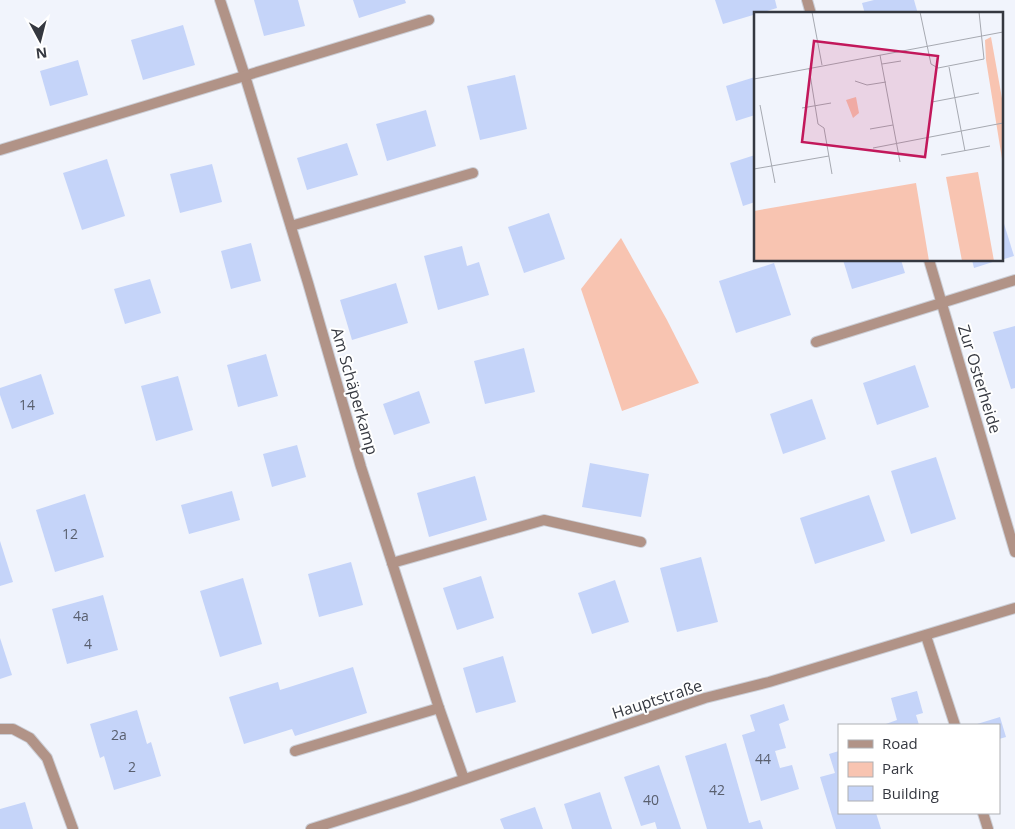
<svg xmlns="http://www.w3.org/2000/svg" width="1015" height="829" font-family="'Open Sans',sans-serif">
<rect width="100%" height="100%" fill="#f1f4fc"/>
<path fill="#f8c4b1" d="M621,238L667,320L699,383L622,411L581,289Z"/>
<g fill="#c5d4f9">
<path d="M254,0H298L305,26L264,36Z"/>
<path d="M353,0H405L406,3L359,18Z"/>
<path d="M715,0H775L777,8L723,24Z"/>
<path d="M874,0H914L918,14H865L862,3Z"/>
<path d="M183,25L195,65L143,80L131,40Z"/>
<path d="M78,60L88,95L50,106L40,71Z"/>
<path d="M515,75L527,129L480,140L467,86Z"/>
<path d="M755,77V115L736,121L726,86Z"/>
<path d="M426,110L436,146L387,161L376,124Z"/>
<path d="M347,143L358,175L307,190L297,158Z"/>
<path d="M755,155V202L743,206L730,163Z"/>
<path d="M107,159L125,216L82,230L63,173Z"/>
<path d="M212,164L222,202L180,213L170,174Z"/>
<path d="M549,213L565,259L524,273L508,227Z"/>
<path d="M1001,214L1014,256L1001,260Z"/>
<path d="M251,243L261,281L231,289L221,251Z"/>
<path d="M462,246L467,266L479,262L489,295L438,310L424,256Z"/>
<path d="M843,260H901L905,273L852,289Z"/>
<path d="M972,260H999L974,268Z"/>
<path d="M774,263L791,315L736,333L719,281Z"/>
<path d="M150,279L161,313L125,324L114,289Z"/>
<path d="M396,283L408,323L352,340L340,300Z"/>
<path d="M1015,326V388L1011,389L993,332Z"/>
<path d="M524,348L535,392L485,404L474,361Z"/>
<path d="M266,354L278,396L238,407L227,365Z"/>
<path d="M915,365L929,407L877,425L863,383Z"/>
<path d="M41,374L54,414L12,429L0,395V388Z"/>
<path d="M178,376L193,430L156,441L141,386Z"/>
<path d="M419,391L430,423L394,435L383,404Z"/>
<path d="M812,399L826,439L783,454L770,414Z"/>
<path d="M297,445L306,477L272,487L263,454Z"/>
<path d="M936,457L956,519L911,534L891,471Z"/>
<path d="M590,463L649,474L641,517L582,507Z"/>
<path d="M475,476L487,520L429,537L417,493Z"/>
<path d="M232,491L240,520L189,534L181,505Z"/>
<path d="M85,494L104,557L55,572L36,510Z"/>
<path d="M869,495L885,541L815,564L800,518Z"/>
<path d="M0,541L13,582L0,586Z"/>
<path d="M701,557L718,622L677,632L660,568Z"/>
<path d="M351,562L363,605L319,617L308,574Z"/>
<path d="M481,576L494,618L457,630L443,588Z"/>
<path d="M243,578L262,644L220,657L200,591Z"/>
<path d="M615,580L629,622L592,634L578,593Z"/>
<path d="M103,595L118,650L67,664L52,609Z"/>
<path d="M0,638L12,675L0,679Z"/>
<path d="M503,656L516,702L476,713L463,668Z"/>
<path d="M353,667L367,713L295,736L292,729L244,744L229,697L278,682L280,690Z"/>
<path d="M917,691L923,713L916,715L919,725H883L897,720L891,698Z"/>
<path d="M784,704L789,720L779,724L786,748L775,751L780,768L792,765L799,789L761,801L742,735L755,731L750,715Z"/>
<path d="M137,710L147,744L151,742L161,776L114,790L104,756L100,758L90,724Z"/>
<path d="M1000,717L1006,737L999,739V725H978L977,724Z"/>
<path d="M726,743L749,823L760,820L763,829H707L685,756Z"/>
<path d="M839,751V813H876L881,829H836L820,777L835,773L829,754Z"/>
<path d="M659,765L678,820L681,829H657L655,822L641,826L624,777Z"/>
<path d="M600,792L612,829H572L564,804Z"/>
<path d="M25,802L33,829H0V809Z"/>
<path d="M535,807L543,829H504L500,819Z"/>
</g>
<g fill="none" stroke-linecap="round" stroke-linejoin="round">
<defs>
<path id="service" d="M295,751L439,708"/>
<g id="minor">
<path d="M220,0L245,76L308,283L361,467L439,708L464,779"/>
<path d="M807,0L811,14"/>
<path d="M0,150L429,20"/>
<path d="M291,226L473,173"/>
<path d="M929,260L1015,552"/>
<path d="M816,342L1015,280"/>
<path d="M392,563L544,520L641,542"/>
<path d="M926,636L955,725"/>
<path d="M0,729H13L30,738L47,758L73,829"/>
<path d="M983,813L988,829"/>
</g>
<path id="tertiary" d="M311,829L409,798L705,698L769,682L1015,608"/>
</defs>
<use href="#service" stroke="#cbced6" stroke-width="12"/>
<use href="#minor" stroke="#cbced6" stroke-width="12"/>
<use href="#tertiary" stroke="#cbced6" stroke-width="12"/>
<use href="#service" stroke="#b19387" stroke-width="10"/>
<use href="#minor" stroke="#b19387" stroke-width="10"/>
<use href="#tertiary" stroke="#b19387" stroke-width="10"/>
</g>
<g text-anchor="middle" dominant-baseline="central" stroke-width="4" stroke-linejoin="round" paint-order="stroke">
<g font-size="14" fill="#595f6e">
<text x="27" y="404">14</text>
<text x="70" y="533">12</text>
<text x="81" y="615">4a</text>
<text x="88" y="643">4</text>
<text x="119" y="734">2a</text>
<text x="763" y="758">44</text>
<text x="132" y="766">2</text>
<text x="717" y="789">42</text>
<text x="651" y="799">40</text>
</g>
<g font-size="16" fill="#353840" stroke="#fff">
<text transform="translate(980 379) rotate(73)">Zur Osterheide</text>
<text transform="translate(355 391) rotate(74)">Am Schäperkamp</text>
<text transform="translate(657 699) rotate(-18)">Hauptstraße</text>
</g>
</g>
<g transform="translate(754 12)">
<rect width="249" height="249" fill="#f1f4fc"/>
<path d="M237,25L249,92V153L232,48L231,28ZM102,85L105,101L99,106L92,88ZM224,160L240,249H208L192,165ZM162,171L175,249H0V199Z" fill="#f8c4b1"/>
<path fill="none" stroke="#a6a9b1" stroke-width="1" d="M58,0L68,53M166,0L177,52L184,56L230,47L225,0M126,43L146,150M128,52L147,49M195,55L211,139M55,56L64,112L70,116L78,162M0,67L249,20M101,69L113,73L132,70M178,90L225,81M6,93L21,171M48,96L77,91M116,117L139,113M119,136L249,111M187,143L236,134M0,157L75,144"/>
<path fill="#c2185b" fill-opacity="0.15" stroke="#c2185b" stroke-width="2.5" d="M60,29L184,44L171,145L48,130Z"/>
<rect width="249" height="249" fill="none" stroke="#353840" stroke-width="2.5"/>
</g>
<rect x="838" y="724" width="162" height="90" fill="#ffffff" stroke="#aeafb3"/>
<rect x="848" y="740" width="25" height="8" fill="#b19387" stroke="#aeafb3"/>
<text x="882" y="749" font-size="15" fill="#353840">Road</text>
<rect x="848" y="762" width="25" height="15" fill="#f8c4b1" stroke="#aeafb3"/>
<text x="882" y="774" font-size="15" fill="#353840">Park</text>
<rect x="848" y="786" width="25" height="15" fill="#c5d4f9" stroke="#aeafb3"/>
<text x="882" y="799" font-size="15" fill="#353840">Building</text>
<g transform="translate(40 40) rotate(173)" stroke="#ffffff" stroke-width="4" paint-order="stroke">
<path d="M0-4L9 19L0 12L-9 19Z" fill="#353840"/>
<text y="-8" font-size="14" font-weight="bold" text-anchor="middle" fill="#353840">N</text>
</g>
</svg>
